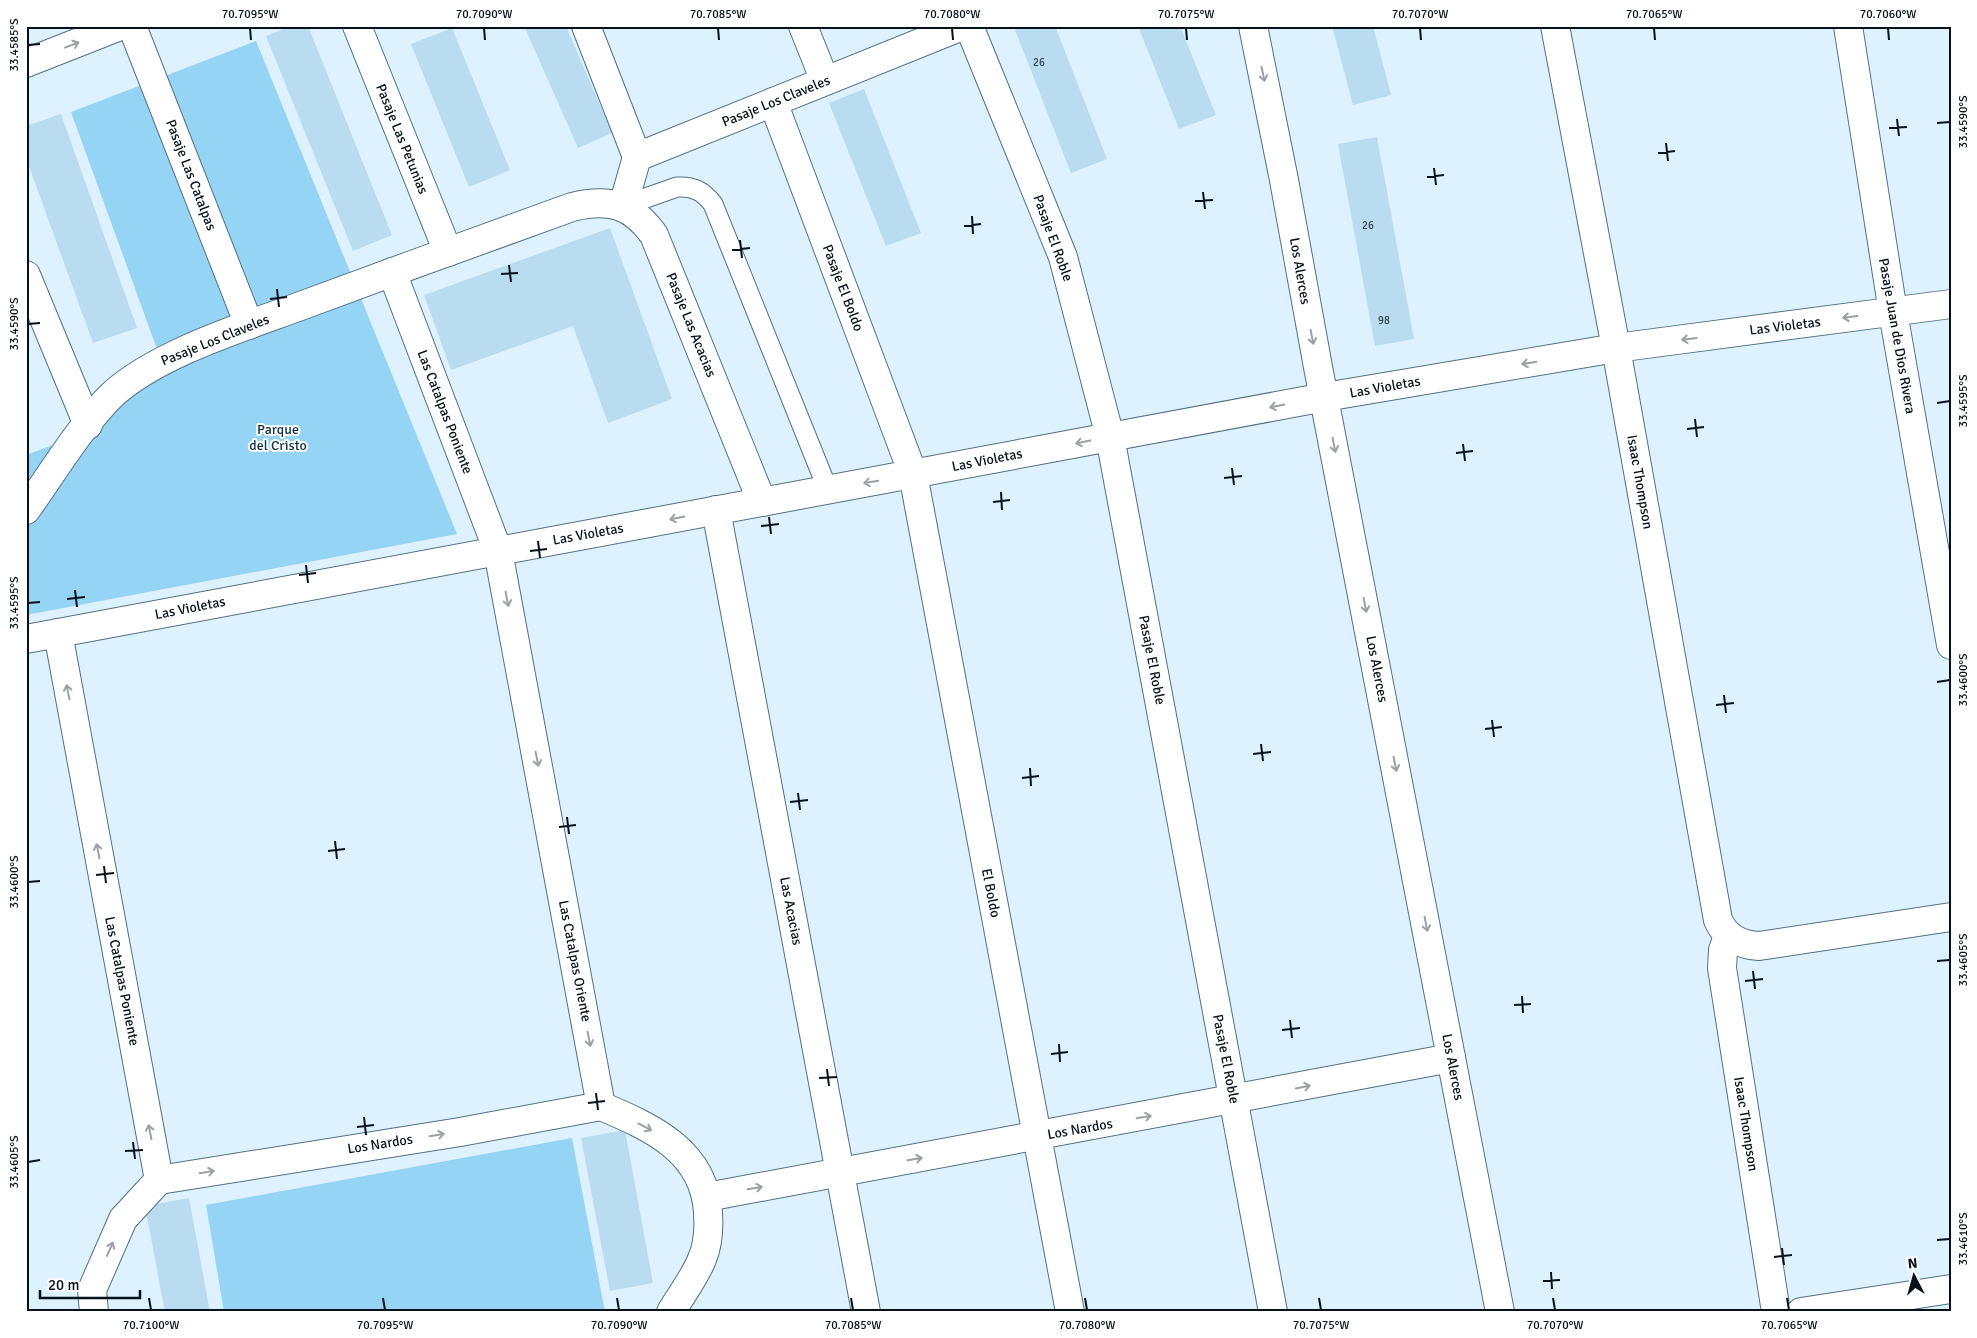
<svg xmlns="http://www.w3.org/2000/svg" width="1977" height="1338" font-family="Signika,sans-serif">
<rect width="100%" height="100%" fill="#ddf2fe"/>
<g fill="#96d4f6">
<path d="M256,41L457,534L26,615V455L58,443L130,393L166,374L71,112Z"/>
<path d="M572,1138L605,1312H224L206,1205Z"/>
</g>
<g fill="#b9dcf0">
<path d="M291,26H308L392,235L353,251L266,36Z"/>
<path d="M524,26H566L612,133L578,148Z"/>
<path d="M1025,26H1055L1107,159L1071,173L1015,30Z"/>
<path d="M1138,26H1180L1216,115L1179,129Z"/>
<path d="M1332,26H1373L1391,95L1353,105Z"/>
<path d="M452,28L510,170L469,187L411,44Z"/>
<path d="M864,89L921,233L886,246L829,103Z"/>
<path d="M61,114L137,328L93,343L26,158V126Z"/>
<path d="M1377,137L1414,339L1375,346L1338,144Z"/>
<path d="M610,228L672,399L608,423L573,326L451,370L424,295Z"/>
<path d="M625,1130L653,1283L610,1291L581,1138Z"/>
<path d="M189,1198L210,1312H165L145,1206Z"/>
</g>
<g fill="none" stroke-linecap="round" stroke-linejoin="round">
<defs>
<path id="service" d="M623,206L677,187C693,186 703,191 713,204L828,490"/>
<g id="minor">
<path d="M132,26L249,325"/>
<path d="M357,26L448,252"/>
<path d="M586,26L637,157"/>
<path d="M803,26L825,81"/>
<path d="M969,26L1063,257L1110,437L1273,1312"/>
<path d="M1253,26L1284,180L1318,367L1500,1312"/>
<path d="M1555,26L1616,348L1718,920C1726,938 1740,945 1759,946L1951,917"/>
<path d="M1848,26L1893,312L1951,645"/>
<path d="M26,63L120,26"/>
<path d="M773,102L913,474L1070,1312"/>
<path d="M637,157L962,26"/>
<path d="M623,206L637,157"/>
<path d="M392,272L498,551L601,1106"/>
<path d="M26,275L88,425"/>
<path d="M26,510C51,475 82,424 112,395C155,355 240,328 295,308C387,274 480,240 572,207C609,198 632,204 654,235L762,502"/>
<path d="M716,510L866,1312"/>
<path d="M58,633L159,1180"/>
<path d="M26,639L1325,397L1616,348L1951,304"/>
<path d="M1728,936L1723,950L1722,968L1776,1312"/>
<path d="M601,1106C651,1127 705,1151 708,1213C709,1228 708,1245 702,1259C695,1277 681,1295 671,1312"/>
<path d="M159,1180L460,1132L601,1106"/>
<path d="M707,1197L1451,1058"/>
<path d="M94,1312L92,1290L123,1219L159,1180"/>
<path d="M1801,1312L1951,1289"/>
</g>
</defs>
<use href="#service" stroke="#517183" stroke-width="21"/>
<use href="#minor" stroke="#517183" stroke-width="30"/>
<use href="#service" stroke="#fff" stroke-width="19"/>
<use href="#minor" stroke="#fff" stroke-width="28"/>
</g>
<defs><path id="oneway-shaft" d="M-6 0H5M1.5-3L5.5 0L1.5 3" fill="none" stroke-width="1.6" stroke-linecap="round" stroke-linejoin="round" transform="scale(1.25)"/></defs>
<g stroke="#9ba0a3">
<use href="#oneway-shaft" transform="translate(72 45) rotate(-21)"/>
<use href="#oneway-shaft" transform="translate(1263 74) rotate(78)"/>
<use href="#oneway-shaft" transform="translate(1850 317) rotate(173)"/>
<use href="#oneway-shaft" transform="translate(1312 337) rotate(79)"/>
<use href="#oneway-shaft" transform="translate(1689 339) rotate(173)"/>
<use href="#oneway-shaft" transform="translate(1529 363) rotate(170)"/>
<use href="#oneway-shaft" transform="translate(1277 406) rotate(169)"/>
<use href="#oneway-shaft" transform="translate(1083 442) rotate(169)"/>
<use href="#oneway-shaft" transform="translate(1334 445) rotate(79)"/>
<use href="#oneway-shaft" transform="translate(871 482) rotate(170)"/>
<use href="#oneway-shaft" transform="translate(677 518) rotate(169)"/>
<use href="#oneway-shaft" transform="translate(507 599) rotate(79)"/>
<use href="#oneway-shaft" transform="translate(1365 605) rotate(79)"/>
<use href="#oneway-shaft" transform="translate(68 692) rotate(-101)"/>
<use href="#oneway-shaft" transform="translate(537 759) rotate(79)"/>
<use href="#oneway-shaft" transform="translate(1395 764) rotate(79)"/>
<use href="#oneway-shaft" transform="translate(98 851) rotate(-101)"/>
<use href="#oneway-shaft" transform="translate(1426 924) rotate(79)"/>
<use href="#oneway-shaft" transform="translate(589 1039) rotate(79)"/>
<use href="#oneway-shaft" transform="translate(1303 1087) rotate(-11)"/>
<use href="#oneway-shaft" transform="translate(1144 1117) rotate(-10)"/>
<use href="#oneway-shaft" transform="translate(645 1127) rotate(28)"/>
<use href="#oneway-shaft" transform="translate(150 1132) rotate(-101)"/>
<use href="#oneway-shaft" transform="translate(437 1135) rotate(-9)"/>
<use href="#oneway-shaft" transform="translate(915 1159) rotate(-10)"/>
<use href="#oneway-shaft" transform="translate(207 1172) rotate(-9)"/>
<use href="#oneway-shaft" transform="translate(755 1188) rotate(-10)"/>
<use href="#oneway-shaft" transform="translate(110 1249) rotate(-66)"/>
</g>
<path fill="none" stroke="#061219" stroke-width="2" d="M250,28L251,40M484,28L485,40M718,28L719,40M952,28L953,40M1186,28L1187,40M1420,28L1421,40M1654,28L1655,40M1888,28L1889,40M28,45L40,44M1897,119L1899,136M1937,123L1950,122M1889,128L1907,127M1666,143L1668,161M1658,153L1675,151M1434,168L1436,185M1427,177L1444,175M1203,192L1205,209M1195,201L1213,200M972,216L973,234M964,226L981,224M740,240L742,258M732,250L750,248M509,265L511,282M501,274L518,273M277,289L279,307M270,299L287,297M28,324L40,323M1937,403L1950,401M1695,419L1697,437M1687,429L1704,427M1463,444L1465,461M1456,453L1473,451M1232,468L1234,485M1224,478L1242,476M1001,492L1002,510M993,502L1010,500M769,517L771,534M761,526L779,524M538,541L540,558M530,551L547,549M306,565L308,583M299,575L316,573M75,590L77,607M67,599L85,597M28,603L40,602M1937,682L1950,680M1724,695L1726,713M1716,705L1734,703M1492,720L1494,737M1485,729L1502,727M1261,744L1263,761M1253,754L1271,752M1030,768L1031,786M1022,778L1039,776M798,793L800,810M790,802L808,800M567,817L569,834M559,827L576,825M335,841L337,859M328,851L345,849M104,866L106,883M96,875L114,873M28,882L40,881M1937,961L1950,960M1753,971L1755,989M1745,981L1763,979M1522,996L1523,1013M1514,1005L1531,1004M1290,1020L1292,1038M1282,1030L1300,1028M1059,1044L1060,1062M1051,1054L1068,1052M827,1069L829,1086M819,1078L837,1077M596,1093L598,1110M588,1103L605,1101M364,1117L366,1135M357,1127L374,1125M133,1142L135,1159M125,1151L143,1150M28,1162L40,1160M1937,1240L1950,1239M1782,1248L1784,1265M1774,1257L1792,1255M1551,1272L1552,1289M1543,1281L1560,1280M149,1298L151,1310M383,1298L385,1310M617,1298L619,1310M851,1298L853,1310M1085,1298L1087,1310M1319,1298L1321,1310M1553,1298L1555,1310M1787,1298L1789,1310"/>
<g text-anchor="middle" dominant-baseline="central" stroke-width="4" stroke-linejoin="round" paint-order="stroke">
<g font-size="11" fill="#33444f">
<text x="1039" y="62">26</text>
<text x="1368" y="225">26</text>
<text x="1384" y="320">98</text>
</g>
<g font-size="14" fill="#061219" stroke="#fff">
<text transform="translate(776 101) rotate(-22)">Pasaje Los Claveles</text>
<text transform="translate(402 139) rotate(68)">Pasaje Las Petunias</text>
<text transform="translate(191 175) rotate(69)">Pasaje Las Catalpas</text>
<text transform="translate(1053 238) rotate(70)">Pasaje El Roble</text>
<text transform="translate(1300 271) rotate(80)">Los Alerces</text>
<text transform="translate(843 288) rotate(69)">Pasaje El Boldo</text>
<text transform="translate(691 325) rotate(68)">Pasaje Las Acacias</text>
<text transform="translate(1785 326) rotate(-7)">Las Violetas</text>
<text transform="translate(1897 336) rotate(80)">Pasaje Juan de Dios Rivera</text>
<text transform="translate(215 340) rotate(-22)">Pasaje Los Claveles</text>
<text transform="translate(1385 387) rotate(-10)">Las Violetas</text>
<text transform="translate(445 412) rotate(69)">Las Catalpas Poniente</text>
<text transform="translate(987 460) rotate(-11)">Las Violetas</text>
<text transform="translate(1640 482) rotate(80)">Isaac Thompson</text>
<text transform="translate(588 534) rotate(-10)">Las Violetas</text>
<text transform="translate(190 608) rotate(-11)">Las Violetas</text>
<text transform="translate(1152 660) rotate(79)">Pasaje El Roble</text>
<text transform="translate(1377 669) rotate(79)">Los Alerces</text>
<text transform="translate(991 893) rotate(79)">El Boldo</text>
<text transform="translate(791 911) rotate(79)">Las Acacias</text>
<text transform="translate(575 961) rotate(79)">Las Catalpas Oriente</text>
<text transform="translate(122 981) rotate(79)">Las Catalpas Poniente</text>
<text transform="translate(1226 1059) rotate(79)">Pasaje El Roble</text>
<text transform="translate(1453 1067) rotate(79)">Los Alerces</text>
<text transform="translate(1746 1124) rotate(81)">Isaac Thompson</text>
<text transform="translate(1080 1129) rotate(-10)">Los Nardos</text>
<text transform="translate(380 1144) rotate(-9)">Los Nardos</text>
</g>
<g font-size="14" fill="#0c3243" stroke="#fff">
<text x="278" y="429">Parque<tspan x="278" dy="16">del Cristo</tspan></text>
</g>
</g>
<rect width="1977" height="1338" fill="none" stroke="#ffffff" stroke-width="55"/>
<g transform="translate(1914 1276) rotate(354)" stroke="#ffffff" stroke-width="4" paint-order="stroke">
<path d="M0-4L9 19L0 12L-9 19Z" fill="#061219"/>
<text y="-8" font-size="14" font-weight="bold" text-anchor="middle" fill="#061219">N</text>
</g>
<path d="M40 1290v8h100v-8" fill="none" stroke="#061219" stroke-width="2.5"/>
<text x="48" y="1290" font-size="15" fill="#061219" stroke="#ffffff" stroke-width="4" paint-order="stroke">20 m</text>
<rect x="28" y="28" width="1922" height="1282" fill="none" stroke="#061219" stroke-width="2"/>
<g font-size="12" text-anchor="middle" fill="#061219">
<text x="250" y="18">70.7095°W</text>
<text x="484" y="18">70.7090°W</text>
<text x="718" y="18">70.7085°W</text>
<text x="952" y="18">70.7080°W</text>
<text x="1186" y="18">70.7075°W</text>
<text x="1420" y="18">70.7070°W</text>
<text x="1654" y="18">70.7065°W</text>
<text x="1888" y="18">70.7060°W</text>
<text transform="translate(14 45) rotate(-90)" y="4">33.4585°S</text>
<text transform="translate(1963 122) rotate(-90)" y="4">33.4590°S</text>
<text transform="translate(14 324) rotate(-90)" y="4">33.4590°S</text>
<text transform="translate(1963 401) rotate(-90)" y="4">33.4595°S</text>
<text transform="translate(14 603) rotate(-90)" y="4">33.4595°S</text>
<text transform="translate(1963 680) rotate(-90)" y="4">33.4600°S</text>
<text transform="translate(14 882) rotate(-90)" y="4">33.4600°S</text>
<text transform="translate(1963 960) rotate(-90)" y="4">33.4605°S</text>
<text transform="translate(14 1162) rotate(-90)" y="4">33.4605°S</text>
<text transform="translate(1963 1239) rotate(-90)" y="4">33.4610°S</text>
<text x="151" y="1329">70.7100°W</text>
<text x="385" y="1329">70.7095°W</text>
<text x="619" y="1329">70.7090°W</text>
<text x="853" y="1329">70.7085°W</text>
<text x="1087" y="1329">70.7080°W</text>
<text x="1321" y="1329">70.7075°W</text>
<text x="1555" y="1329">70.7070°W</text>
<text x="1789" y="1329">70.7065°W</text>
</g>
</svg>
